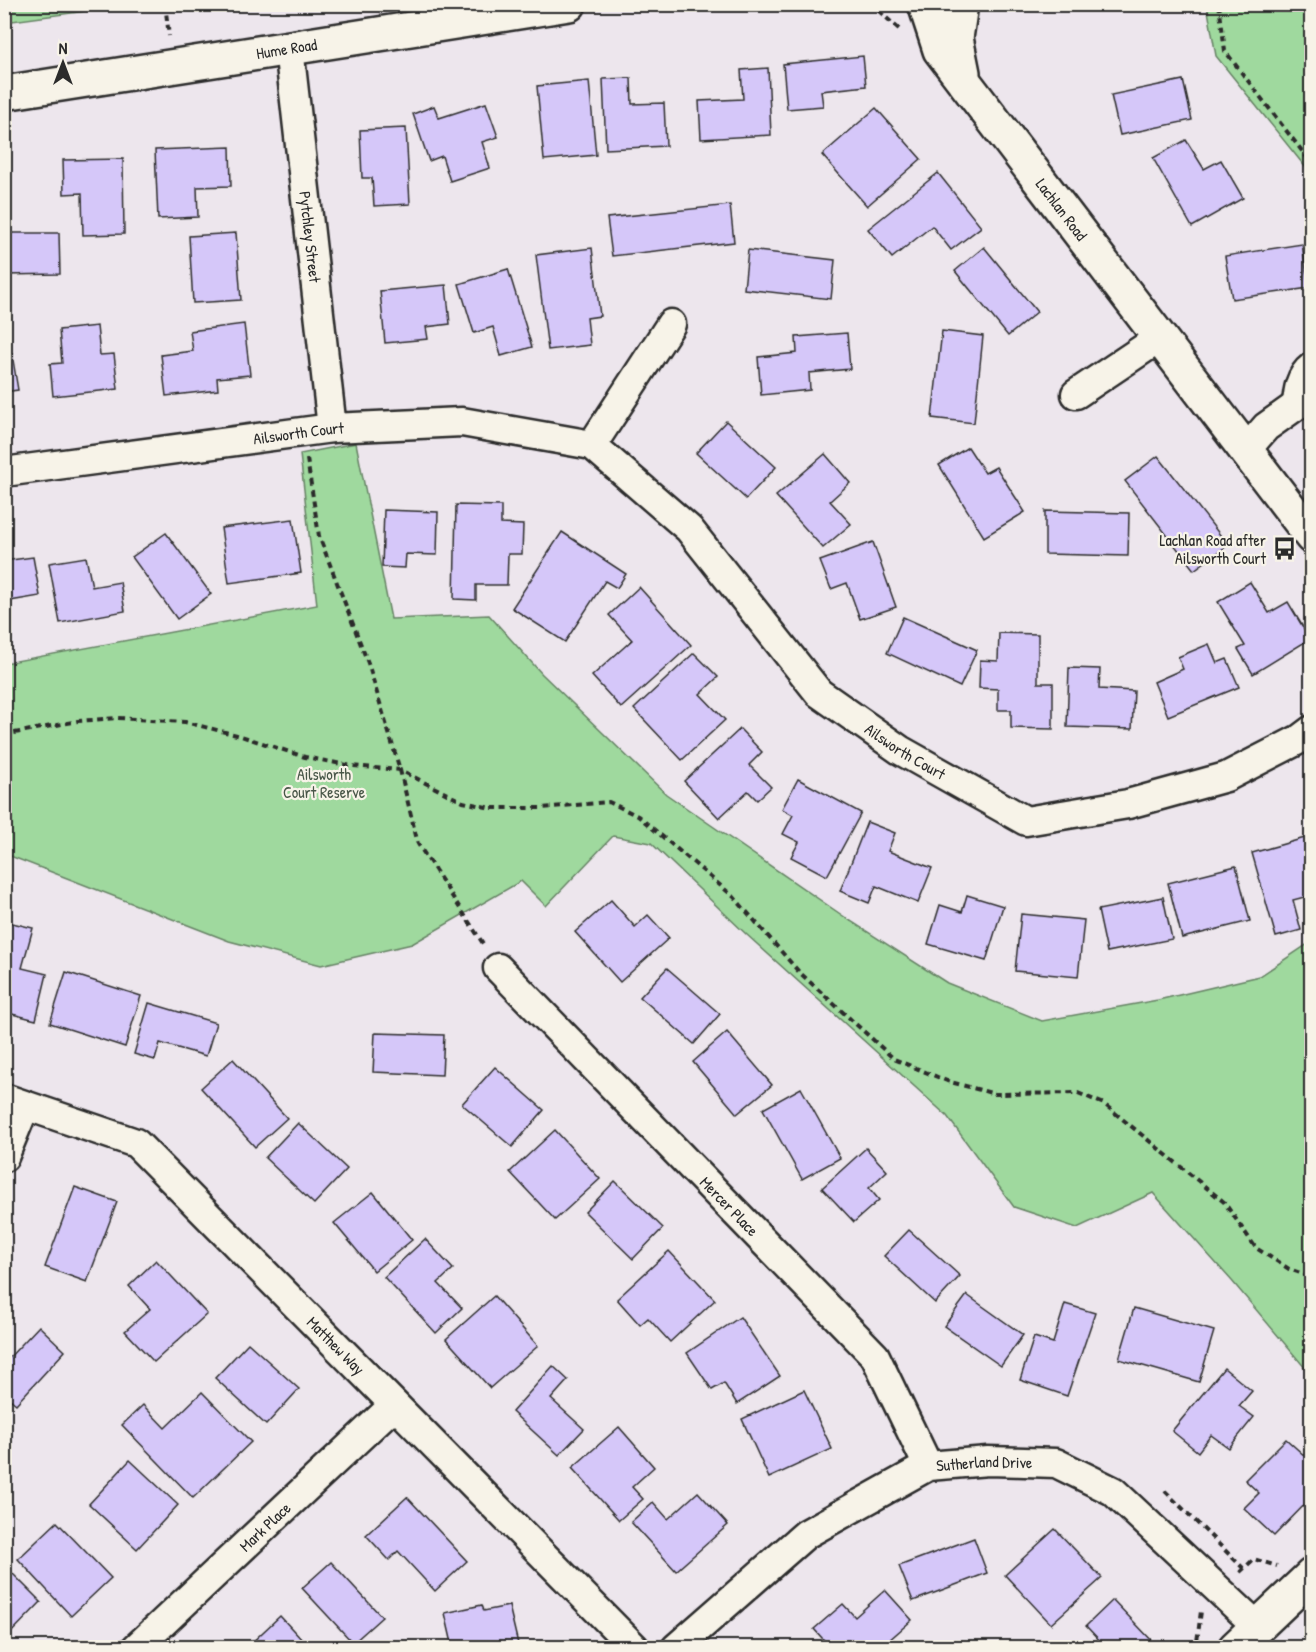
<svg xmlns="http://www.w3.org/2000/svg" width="1316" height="1652" font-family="'Patrick Hand',sans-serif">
<rect width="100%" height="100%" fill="#ede6ed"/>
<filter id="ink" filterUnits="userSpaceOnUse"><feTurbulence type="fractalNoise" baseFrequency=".0167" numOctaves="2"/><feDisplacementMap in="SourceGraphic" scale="12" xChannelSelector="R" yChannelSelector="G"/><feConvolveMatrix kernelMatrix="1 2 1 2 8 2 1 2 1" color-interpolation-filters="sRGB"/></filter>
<g filter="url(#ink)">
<g fill="#9fd99e" stroke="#658264" stroke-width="1.5">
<path d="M5,4H130V5L5,22Z"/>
<path d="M1207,5H1311V174L1216,56Z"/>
<path d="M356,443L391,619L489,615L542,674L666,794L849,920L947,983L1042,1021L1158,1000L1260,976L1311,942V1375L1232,1281L1153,1193L1077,1228L1014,1207L947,1116L746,934L651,843L613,836L546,906L521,881L412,944L321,965L229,941L5,854V663L317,605L300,454Z"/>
</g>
<g fill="#d5c7f9" stroke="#2b2b2b" stroke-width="1.5">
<path d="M1106,4H1141V10L1106,9Z"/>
<path d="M863,56L866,86L821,91L823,106L787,109L783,64Z"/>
<path d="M768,68L771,135L701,139L699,101L743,99L741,70Z"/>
<path d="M631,78L632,104L664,103L666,146L606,149L603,79Z"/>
<path d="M1183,80L1192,120L1120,135L1111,95Z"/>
<path d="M589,81L596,155L544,160L537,86Z"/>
<path d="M486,103L498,137L482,142L490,168L450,181L442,156L429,161L413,114L434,106L439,118Z"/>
<path d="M876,108L921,159L867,206L822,155Z"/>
<path d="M406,128L410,204L374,206L372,178H362L360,130Z"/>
<path d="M1186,140L1204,169L1221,160L1243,198L1192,227L1153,158Z"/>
<path d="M230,147L231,186L197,187L198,217L158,219L155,150Z"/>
<path d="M123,159L124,234L83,235L82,193L64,194L63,160Z"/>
<path d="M938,173L981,227L951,250L932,226L892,258L868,229Z"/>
<path d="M730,205L734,242L612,256L607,218Z"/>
<path d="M4,233H59L60,274L4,275Z"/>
<path d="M236,233L241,300L193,303L189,236Z"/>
<path d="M1302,244L1309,288L1232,299L1225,256Z"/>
<path d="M984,247L1037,312L1008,336L955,271Z"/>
<path d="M592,248L600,316L587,318L590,345L548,350L536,255Z"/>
<path d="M748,250L835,260L831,299L744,289Z"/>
<path d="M508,269L532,347L501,356L493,327L474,333L459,284Z"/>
<path d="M446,285L450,324L426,327L428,339L385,343L380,291Z"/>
<path d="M244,324L250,375L217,378L218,390L166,396L161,355L193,351L190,331Z"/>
<path d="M97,326L100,355L114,354L118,389L53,396L50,364L62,363L59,330Z"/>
<path d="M942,331L983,336L974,423L932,418Z"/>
<path d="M847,333L850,369L809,373L810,390L761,395L758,357L797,353L796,337Z"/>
<path d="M12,354L18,390L4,392V355Z"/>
<path d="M726,421L776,467L746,499L696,453Z"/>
<path d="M968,447L985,473L996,467L1025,512L984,537L939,465Z"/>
<path d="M825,454L850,483L830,501L851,524L823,548L776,496Z"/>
<path d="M1158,456L1228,545L1194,570L1125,481Z"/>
<path d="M456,505L501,506V524L523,525L522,554H508L507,585H476V600L454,599Z"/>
<path d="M384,510L438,512L437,555L406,554L405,568L382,567Z"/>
<path d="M1045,511L1129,513L1128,556L1045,554Z"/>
<path d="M293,519L301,573L229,583L221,528Z"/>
<path d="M562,532L626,574L617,588L605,581L565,642L512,608Z"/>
<path d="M166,533L211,594L177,619L132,557Z"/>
<path d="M873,542L896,607L860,619L847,583L831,589L820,561Z"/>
<path d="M33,557L40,596L4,602V561Z"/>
<path d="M86,557L92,587L120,582L125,611L60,623L49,563Z"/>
<path d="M1250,582L1269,613L1288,602L1310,639L1253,674L1238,649L1245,646L1218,602Z"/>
<path d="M639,587L691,645L621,708L592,676L632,640L609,615Z"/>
<path d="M903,617L977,650L960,687L887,653Z"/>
<path d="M999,633L1038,634V683H1053V729L1011,728V710H998V689L979,688L980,660L998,661Z"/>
<path d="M1209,644L1217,663L1227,659L1239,687L1168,716L1154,682L1183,669L1178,657Z"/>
<path d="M694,653L718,677L700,694L725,720L682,760L634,709Z"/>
<path d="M1069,668L1100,669L1099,689L1134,691L1132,729L1067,727Z"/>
<path d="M740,729L762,752L749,765L771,787L757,800L748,791L719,818L684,781Z"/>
<path d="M798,779L861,813L827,876L791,857L799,842L783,834L793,815L782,809Z"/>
<path d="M867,822L895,833L888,851L932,868L918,903L876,886L869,903L840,891Z"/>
<path d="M1312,836V895L1293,900L1301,930L1276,937L1252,853Z"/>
<path d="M1236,866L1250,921L1182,938L1168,883Z"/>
<path d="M967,895L1003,906L986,961L928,944L940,905L962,912Z"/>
<path d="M1163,897L1172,939L1107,952L1098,910Z"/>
<path d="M611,900L635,927L648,915L669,938L620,982L575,932Z"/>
<path d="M1021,914L1084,920L1078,977L1015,971Z"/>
<path d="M4,921L33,928L22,968L47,974L36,1020L4,1012Z"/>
<path d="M667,968L720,1014L694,1044L640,997Z"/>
<path d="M66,972L141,996L125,1047L50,1023Z"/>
<path d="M149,1003L216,1023L206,1056L160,1043L155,1060L134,1054Z"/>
<path d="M727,1032L772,1085L737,1114L693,1062Z"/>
<path d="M375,1033L444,1035L442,1075L373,1072Z"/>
<path d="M233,1059L287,1118L255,1147L201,1088Z"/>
<path d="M495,1067L544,1110L512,1147L462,1104Z"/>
<path d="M801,1088L840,1158L802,1179L763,1109Z"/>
<path d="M298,1123L347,1169L314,1204L265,1158Z"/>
<path d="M555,1130L600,1179L555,1220L510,1172Z"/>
<path d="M866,1148L887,1171L869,1188L879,1200L854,1222L822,1188Z"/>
<path d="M615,1181L663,1228L633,1259L585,1212Z"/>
<path d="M75,1187L117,1202L87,1282L45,1267Z"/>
<path d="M373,1192L412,1240L374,1271L334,1223Z"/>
<path d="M909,1230L960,1276L935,1303L884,1256Z"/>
<path d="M425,1239L453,1269L438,1283L462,1308L436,1333L384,1277Z"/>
<path d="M669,1251L715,1300L670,1342L648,1318L640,1325L617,1299Z"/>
<path d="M156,1260L207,1314L154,1362L125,1331L150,1309L129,1286Z"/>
<path d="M967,1295L1023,1335L1001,1366L944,1326Z"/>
<path d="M494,1296L538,1346L490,1388L446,1339Z"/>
<path d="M1065,1304L1095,1313L1067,1396L1020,1380L1034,1337L1053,1343Z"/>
<path d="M1134,1308L1214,1331L1199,1382L1119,1359Z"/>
<path d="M740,1317L780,1376L737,1404L724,1383L712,1390L687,1353Z"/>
<path d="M39,1326L65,1351L16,1404L4,1394V1363Z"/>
<path d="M248,1343L299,1389L266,1425L215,1378Z"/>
<path d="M553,1366L568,1380L551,1399L584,1429L559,1455L512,1412Z"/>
<path d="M1224,1368L1252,1391L1239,1406L1254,1417L1229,1448L1211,1435L1198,1452L1172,1431Z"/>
<path d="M804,1390L832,1449L769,1478L742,1419Z"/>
<path d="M202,1392L251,1442L193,1498L122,1425L143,1405L165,1428Z"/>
<path d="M619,1427L654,1467L632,1487L643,1499L619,1520L572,1468Z"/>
<path d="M1286,1439L1306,1457L1312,1452V1497L1274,1536L1244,1508L1259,1493L1245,1480Z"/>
<path d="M130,1460L178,1505L137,1549L89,1504Z"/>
<path d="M698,1492L728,1525L676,1571L631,1522L653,1502L668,1519Z"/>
<path d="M407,1497L467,1561L435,1591L398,1551L389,1560L366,1535Z"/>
<path d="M57,1522L111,1578L71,1616L18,1559Z"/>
<path d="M1055,1529L1102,1578L1051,1624L1005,1575Z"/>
<path d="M974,1538L987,1573L913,1601L899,1566Z"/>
<path d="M331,1562L382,1617L353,1643L302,1588Z"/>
<path d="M8,1569L41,1602L4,1640V1573Z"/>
<path d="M885,1590L912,1620L880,1648H831L814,1629L843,1604L855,1617Z"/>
<path d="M1113,1600L1156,1645L1153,1648H1099L1103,1644L1086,1626Z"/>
<path d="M482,1605L484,1611L509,1606L519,1648H453L445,1613Z"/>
<path d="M280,1616L304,1642L298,1648H246Z"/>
</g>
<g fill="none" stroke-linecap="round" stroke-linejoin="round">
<defs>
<g id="street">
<path id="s1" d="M289,48L332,428"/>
<path d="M1076,394L1161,337"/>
<path d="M1297,405C1298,391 1300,376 1312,367"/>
<path d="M592,445L671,324"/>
<path d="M1246,450L1266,427L1297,405"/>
<path id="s2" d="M4,472L332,428L462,422L592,445L689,529L819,693L900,750L1026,821L1128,804L1226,777L1300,739L1312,730"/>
<path id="s3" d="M498,968L875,1356L928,1466"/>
<path id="s4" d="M4,1098L136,1143L635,1648"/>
<path d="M4,1157L25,1106"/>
<path id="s5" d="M136,1648L394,1405"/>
<path id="s6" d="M676,1648L806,1534L928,1466L988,1461L1056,1463L1113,1491L1257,1626"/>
</g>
<g id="secondary">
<path id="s7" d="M925,4L940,50L1312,537"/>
<path d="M961,4L956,38L963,73"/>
<path id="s8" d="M4,93L569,4"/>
<path d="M1235,1648L1312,1575"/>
</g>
</defs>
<use href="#street" stroke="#2b2b2b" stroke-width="33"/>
<use href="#secondary" stroke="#2b2b2b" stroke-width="38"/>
<g stroke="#2b2b2b" stroke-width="4" stroke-dasharray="6 4.5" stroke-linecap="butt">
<path d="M165,4L169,36"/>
<path d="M871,4L900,30"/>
<path d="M1219,4L1225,51L1312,164"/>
<path d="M307,459L319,536L368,663L400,770L418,844L484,945"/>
<path d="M4,735L78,721L118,718L185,722L241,736L305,757L352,766L400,770L463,802L491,808H541L609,802L638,816L734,897L799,972L894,1059L947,1081L995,1094L1078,1093L1104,1104L1224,1202L1256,1248L1289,1269L1312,1277"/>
<path d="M1165,1491L1243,1568"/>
<path d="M1240,1572L1254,1559L1277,1566"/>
<path d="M1192,1648L1197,1642L1201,1611"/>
</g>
<use href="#street" stroke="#f7f3e8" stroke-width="28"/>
<use href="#secondary" stroke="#f7f3e8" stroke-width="33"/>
</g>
</g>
<defs>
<symbol id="bus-bare" viewBox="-9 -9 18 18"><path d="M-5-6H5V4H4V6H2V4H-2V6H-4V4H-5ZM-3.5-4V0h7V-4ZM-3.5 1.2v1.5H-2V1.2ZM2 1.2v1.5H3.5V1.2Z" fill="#2b2b2b" stroke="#f7f3e8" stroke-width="2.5" paint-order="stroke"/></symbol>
</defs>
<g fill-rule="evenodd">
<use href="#bus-bare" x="1268" y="532" width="33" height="33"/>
</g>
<g text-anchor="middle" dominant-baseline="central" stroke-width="4.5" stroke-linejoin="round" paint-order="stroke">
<g font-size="16" fill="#2b2b2b" stroke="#f7f3e8">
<text stroke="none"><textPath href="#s8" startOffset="286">Hume Road</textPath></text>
<text stroke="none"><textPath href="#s7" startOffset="249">Lachlan Road</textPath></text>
<text stroke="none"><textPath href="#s1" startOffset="190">Pytchley Street</textPath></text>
<text stroke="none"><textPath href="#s2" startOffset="297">Ailsworth Court</textPath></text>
<text stroke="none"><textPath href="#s2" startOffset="1035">Ailsworth Court</textPath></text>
<text stroke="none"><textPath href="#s3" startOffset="332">Mercer Place</textPath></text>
<text stroke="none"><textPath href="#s4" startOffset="424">Matthew Way</textPath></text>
<text stroke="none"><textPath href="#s6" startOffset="369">Sutherland Drive</textPath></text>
<text stroke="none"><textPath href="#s5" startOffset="177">Mark Place</textPath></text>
</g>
<g font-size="16" fill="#2b2b2b" stroke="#f7f3e8" text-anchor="end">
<text x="1266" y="540">Lachlan Road after<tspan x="1266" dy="18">Ailsworth Court</tspan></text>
</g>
<g font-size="16" fill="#485648" stroke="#f7f3e8">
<text x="324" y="774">Ailsworth<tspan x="324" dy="18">Court Reserve</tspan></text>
</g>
</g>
<rect width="1316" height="1652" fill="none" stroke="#f7f3e8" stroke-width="24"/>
<rect x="12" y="12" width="1292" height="1628" fill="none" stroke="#2b2b2b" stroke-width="2" filter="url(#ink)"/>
<g transform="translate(63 63)" stroke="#f7f3e8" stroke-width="4.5" paint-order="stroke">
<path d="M0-4.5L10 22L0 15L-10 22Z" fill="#2b2b2b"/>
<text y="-9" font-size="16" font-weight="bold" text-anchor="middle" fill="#2b2b2b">N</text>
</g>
</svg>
